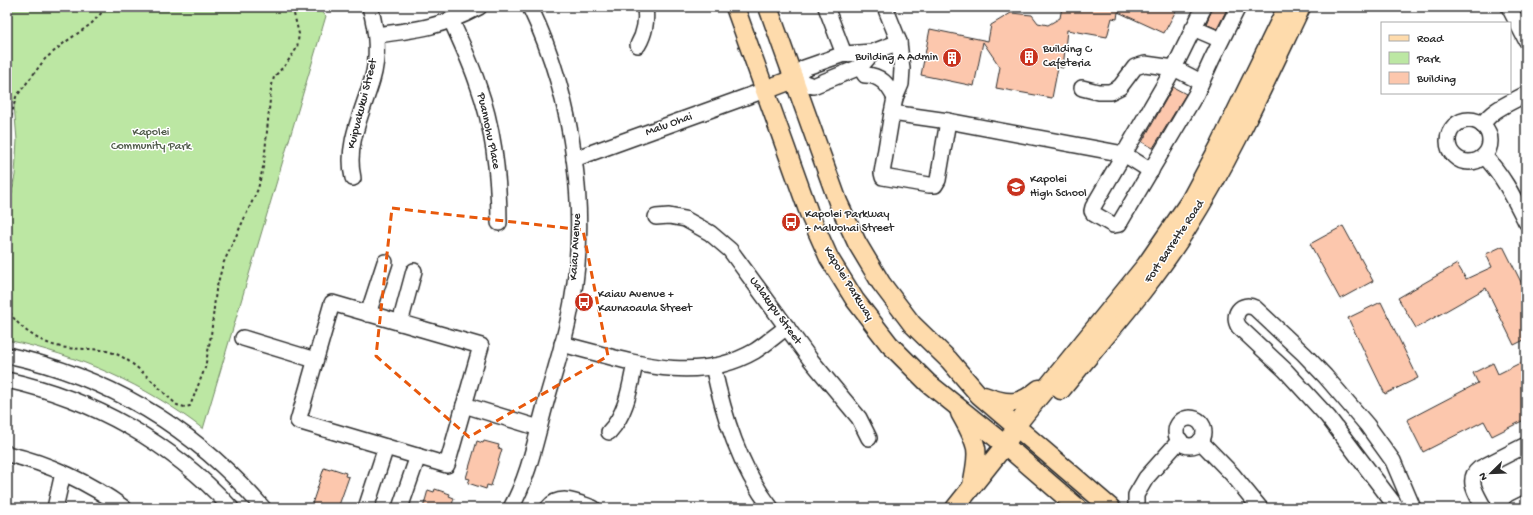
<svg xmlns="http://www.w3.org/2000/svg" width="1533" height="515" font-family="'Gochi Hand',sans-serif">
<rect width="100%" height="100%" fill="#fff"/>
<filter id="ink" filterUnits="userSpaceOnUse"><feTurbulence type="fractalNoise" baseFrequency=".025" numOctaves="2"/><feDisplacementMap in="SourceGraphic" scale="8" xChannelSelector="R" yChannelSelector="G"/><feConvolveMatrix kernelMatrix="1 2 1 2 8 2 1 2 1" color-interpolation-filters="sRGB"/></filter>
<g filter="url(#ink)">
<path fill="#bce7a3" stroke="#748967" d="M7,7H317L326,16L203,429C145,384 78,355 7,340V219L15,175L17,140L14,105L7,77Z"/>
<g fill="#fcc7ad" stroke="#2b2b2b">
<path d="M1062,7H1178L1164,33L1118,12L1117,19L1112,18L1107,37L1067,30L1063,68L1058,67L1052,98L996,88L1000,67L983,42L974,86L921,75L930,29L988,41L991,25L1011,13L1032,15L1038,23L1048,25L1060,18Z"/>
<path d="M1213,7H1228L1217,29L1206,24Z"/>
<path d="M1173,87L1186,94L1153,148L1142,142Z"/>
<path d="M1343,226L1373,281L1340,299L1310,244Z"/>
<path d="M1503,246L1526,292V339L1514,345L1486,288L1416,328L1398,298L1457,264L1466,279L1492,267L1486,254Z"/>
<path d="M1381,302L1418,378L1385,394L1348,318Z"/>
<path d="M1526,360V419L1492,436L1484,421L1423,452L1407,420L1478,383L1473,373L1493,363L1498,374Z"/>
<path d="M477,441L483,443L484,441L499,445L498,448L502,449L491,486L487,485L486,489L468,483L470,479L466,478Z"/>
<path d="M324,468L330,470L331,468L346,473L345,476L349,477L338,508H315V506L312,504Z"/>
<path d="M435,489L450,494L449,496L454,498L451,508H423L428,490L434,492Z"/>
</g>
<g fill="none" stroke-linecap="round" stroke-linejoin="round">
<defs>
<g id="minor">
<path d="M826,7L844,54"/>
<path d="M885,7L899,42L902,69L901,84L895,98L892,113L882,173L883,177L929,185H935L938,180L948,121"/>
<path d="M1204,7L1174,68L1093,207L1092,211L1094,214L1113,225L1119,224L1196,94L1212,59L1238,7"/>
<path d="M1509,7L1526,40"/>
<path d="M451,20C461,42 471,63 478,85C494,129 499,176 499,223"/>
<path d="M1193,28L1221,40"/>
<path d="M376,35C417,30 442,27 479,7"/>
<path d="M638,45C645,33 647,21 645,7"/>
<path d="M873,52L860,67L813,86L794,79L804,68L844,54L873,52L899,42"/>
<path d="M860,67L865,75C881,75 888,85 895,98"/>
<path d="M1082,88L1098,92H1110L1120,87L1135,67L1145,64L1174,68L1201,82"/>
<path d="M892,113L948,121L1124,154L1151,171"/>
<circle cx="1469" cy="141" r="21"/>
<path d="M1482,125C1492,109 1510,103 1526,94"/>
<path d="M1484,156C1503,175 1514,198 1526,222"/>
<path d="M574,159L765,90"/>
<path d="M353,178C345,145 363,111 372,80C379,56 377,31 370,7"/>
<path d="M656,217L669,216L685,219L710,233L730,250L810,359L859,418L869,438"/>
<path d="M332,303L481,346L447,465L298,421Z"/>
<path d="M368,314L385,262"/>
<path d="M400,323L414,271"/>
<path d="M243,338L315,360"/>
<path d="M562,344C626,360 693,387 755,351C766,344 776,335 787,327"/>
<path d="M7,355C110,377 195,429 263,508"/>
<path d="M713,366C724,417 739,466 771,508"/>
<path d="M7,380C93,399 172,443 231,508"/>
<path d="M464,405L539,428"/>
<circle cx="1190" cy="432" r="14"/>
<path d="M609,432C627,413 630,387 635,363"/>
<path d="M1200,441L1232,474L1260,508"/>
<path d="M7,454C48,463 90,483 124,508"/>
<path d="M55,508L63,473"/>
<path d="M366,508L386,447"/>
<path d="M400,508L418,456"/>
<path d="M511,508C529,476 536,438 546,402C554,374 563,346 569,317C591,218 574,99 530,7"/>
<path d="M548,508C560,493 578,503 593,508"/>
<path d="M1136,508V495L1146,478L1180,440"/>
<path d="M1397,508L1328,417L1285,370L1239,327C1231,315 1241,301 1255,308L1304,354L1325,376L1367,425L1393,461L1413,508"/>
<path d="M1484,508C1478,496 1465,480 1479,469L1526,445"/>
<path d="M1516,508L1526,503"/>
</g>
<g id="major">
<path d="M735,7L809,213L829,258L855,300L889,344L928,383L1005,445L1078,508"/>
<path d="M768,7L838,202L857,243L881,283L912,324L949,360L979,395L1111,508"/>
<path d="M765,90L794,79"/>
<path d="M1061,390C1104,337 1151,286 1187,228C1231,158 1265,82 1301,7"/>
<path d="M984,396C1008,405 1019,406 1039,389"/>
<path d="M960,413C966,424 973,435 976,448C978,459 974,474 972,486"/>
<path d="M955,508L1005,445L1022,418L1146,265L1190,201L1219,147L1287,7"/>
</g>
</defs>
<use href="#minor" stroke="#2b2b2b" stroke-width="18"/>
<use href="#major" stroke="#2b2b2b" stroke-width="21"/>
<g stroke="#2b2b2b" stroke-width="2" stroke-dasharray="3 3" stroke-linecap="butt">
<path d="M7,236L12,186L10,121L16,97L45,59L64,43L91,24L107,7"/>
<path d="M7,307C17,329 44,346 68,348C85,350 99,347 116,354C136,362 161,391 177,405L185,407L190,406L205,368L211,335L216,290L223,264L258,189L264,163L271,89L274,77L286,64L297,48L299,34L294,14L288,7"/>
</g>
<use href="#minor" stroke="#fff" stroke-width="15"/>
<use href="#major" stroke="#fedbac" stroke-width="18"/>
</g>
</g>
<path fill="none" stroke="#e8590c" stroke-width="3" stroke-dasharray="8 5" stroke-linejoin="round" d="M392,208L583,230L608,356L469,437L376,356Z"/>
<defs>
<symbol id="building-disc" viewBox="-11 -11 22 22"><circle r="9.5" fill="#c8321e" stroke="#fff"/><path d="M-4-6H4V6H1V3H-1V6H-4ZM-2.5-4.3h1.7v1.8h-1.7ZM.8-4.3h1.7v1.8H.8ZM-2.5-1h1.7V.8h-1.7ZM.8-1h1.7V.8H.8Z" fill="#fff"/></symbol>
<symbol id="school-disc" viewBox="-11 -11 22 22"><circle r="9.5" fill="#c8321e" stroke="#fff"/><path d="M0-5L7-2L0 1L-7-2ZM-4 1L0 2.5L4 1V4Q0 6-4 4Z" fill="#fff"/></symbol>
<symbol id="bus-disc" viewBox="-11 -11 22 22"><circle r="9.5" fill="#c8321e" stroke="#fff"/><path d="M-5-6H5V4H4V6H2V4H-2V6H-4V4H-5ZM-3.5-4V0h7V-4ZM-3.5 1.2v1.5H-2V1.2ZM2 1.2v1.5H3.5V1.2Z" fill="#fff"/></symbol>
</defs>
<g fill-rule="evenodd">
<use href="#building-disc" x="1018" y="46" width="22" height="22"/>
<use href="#building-disc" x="941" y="47" width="22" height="22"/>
<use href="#school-disc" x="1005" y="176" width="22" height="22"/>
<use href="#bus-disc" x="780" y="211" width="22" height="22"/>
<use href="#bus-disc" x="573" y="291" width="22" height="22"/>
</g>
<g text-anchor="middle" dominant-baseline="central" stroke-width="3" stroke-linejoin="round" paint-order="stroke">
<g font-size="12" fill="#2b2b2b" stroke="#fff" text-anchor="start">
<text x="1043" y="50">Building C<tspan x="1043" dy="14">Cafeteria</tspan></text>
<text x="938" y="58" text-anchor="end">Building A Admin</text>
<text x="1030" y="180">Kapolei<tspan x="1030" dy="14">High School</tspan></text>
<text x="805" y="215">Kapolei Parkway<tspan x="805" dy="14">+ Maluohai Street</tspan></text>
<text x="598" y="295">Kaiau Avenue +<tspan x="598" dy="14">Kaunaoaula Street</tspan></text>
</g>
<g font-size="12" fill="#2b2b2b" stroke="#fff">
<text transform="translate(363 104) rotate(-76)">Kuipuakukui Street</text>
<text transform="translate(669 125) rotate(-20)">Malu Ohai</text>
<text transform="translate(488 131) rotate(78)">Puannohu Place</text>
<text transform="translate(1175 242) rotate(-56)">Fort Barrette Road</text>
<text transform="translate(576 247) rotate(-87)">Kaiau Avenue</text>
<text transform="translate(848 284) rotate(58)">Kapolei Parkway</text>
<text transform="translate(775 311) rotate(54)">Ualakupu Street</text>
</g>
<g font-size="12" fill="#4f5a49" stroke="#fff">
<text x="151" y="133">Kapolei<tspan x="151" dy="14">Community Park</tspan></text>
</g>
</g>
<rect width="1533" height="515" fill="none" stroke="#fff" stroke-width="24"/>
<rect x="12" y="12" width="1509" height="491" fill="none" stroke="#2b2b2b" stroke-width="1.5" filter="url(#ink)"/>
<rect x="1381" y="22" width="130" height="72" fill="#ffffff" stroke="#aaaaaa"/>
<rect x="1389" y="35" width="20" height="6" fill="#fedbac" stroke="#aaaaaa"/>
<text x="1417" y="42" font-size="12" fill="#2b2b2b">Road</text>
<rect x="1389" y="52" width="20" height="12" fill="#bce7a3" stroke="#aaaaaa"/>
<text x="1417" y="62" font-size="12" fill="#2b2b2b">Park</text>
<rect x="1389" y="72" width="20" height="12" fill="#fcc7ad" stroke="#aaaaaa"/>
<text x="1417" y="82" font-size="12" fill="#2b2b2b">Building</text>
<g transform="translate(1491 473) rotate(247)" stroke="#ffffff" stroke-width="3" paint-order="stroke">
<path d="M0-3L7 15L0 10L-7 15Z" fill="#2b2b2b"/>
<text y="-6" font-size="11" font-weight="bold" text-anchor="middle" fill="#2b2b2b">N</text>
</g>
</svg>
